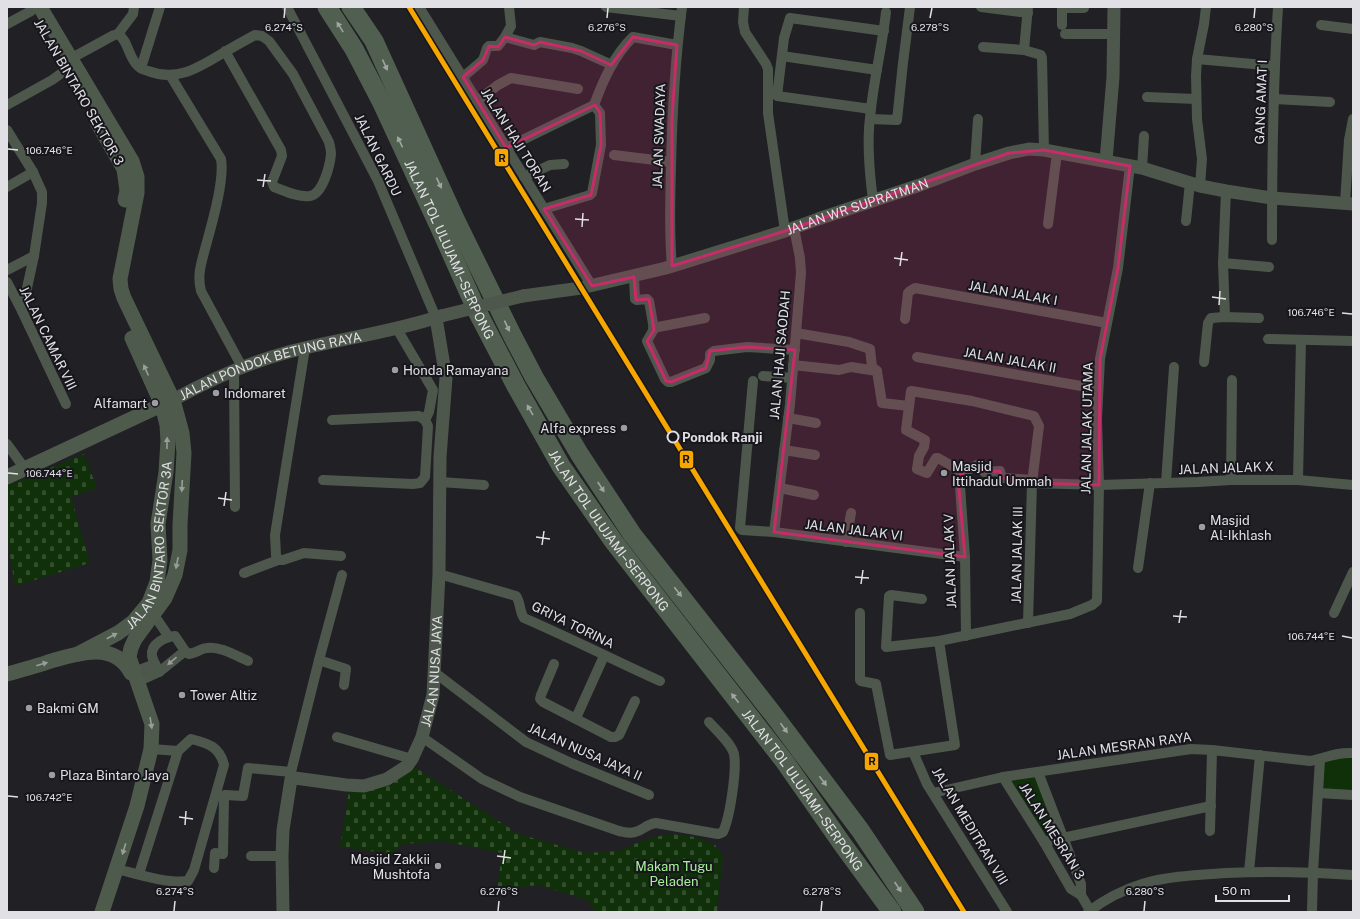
<svg xmlns="http://www.w3.org/2000/svg" width="1360" height="919" font-family="'Public Sans',sans-serif">
<defs>
<pattern id="cemetery-stones" width="16" height="16" patternUnits="userSpaceOnUse"><rect width="16" height="16" fill="#103009"/><path d="M2 7V4a2 2 0 0 1 4 0v3zM10 15v-3a2 2 0 0 1 4 0v3z" fill="#324e2d"/></pattern>
</defs>
<rect width="100%" height="100%" fill="#202025"/>
<g fill="url(#cemetery-stones)">
<path d="M84,454L97,488L71,497L90,563L15,586L7,536V486Z"/>
<path d="M413,766L519,834L585,853L618,851L649,838L671,834L696,837L715,845L723,856L717,912H596L587,900L538,885L497,890L502,853L442,841L403,844L392,854L340,847L349,790Z"/>
</g>
<g fill="#103009">
<path d="M1353,753V795L1318,793L1323,759Z"/>
<path d="M1037,774L1059,836L1045,839L1006,777Z"/>
</g>
<g fill="none" stroke-linecap="round" stroke-linejoin="round">
<g stroke="#4e574c" stroke-width="10">
<path d="M287,7L378,181L436,318"/>
<path d="M419,7L592,286"/>
<path d="M606,7L681,16"/>
<path d="M744,7L743,22L745,32L766,64L768,69V113L785,231"/>
<path d="M981,7L1028,13"/>
<path d="M1062,8H1084"/>
<path d="M7,24L31,11"/>
<path d="M1062,25V7"/>
<path d="M1321,25L1353,29"/>
<path d="M118,34L133,14L134,7"/>
<path d="M1065,34H1114"/>
<path d="M505,37L534,45L540,42L572,48L581,51L612,65"/>
<path d="M983,47L1024,50L1041,55L1042,58L1044,150"/>
<path d="M1024,50L1028,7"/>
<path d="M782,56L877,70"/>
<path d="M70,59L114,35L118,34C128,40 128,56 137,65C139,68 144,70 148,71C177,82 198,68 223,53C233,47 244,41 255,35L262,36L269,41L293,74L329,142C330,146 331,150 331,154C330,165 323,194 310,196C299,198 285,191 274,187L272,182L282,156L281,150L225,51"/>
<path d="M1197,59L1275,66"/>
<path d="M141,68L160,7"/>
<path d="M170,75L221,159C225,180 211,227 205,249C201,264 197,276 201,291L242,367"/>
<path d="M463,77L483,60L487,48L489,46H498L505,37L511,26L509,7"/>
<path d="M1147,97L1196,99"/>
<path d="M1274,99L1330,102"/>
<path d="M477,101L498,85L511,78L578,89"/>
<path d="M7,105L52,80L66,70"/>
<path d="M871,109L777,96L784,38L790,18L884,31"/>
<path d="M870,119L897,120L903,63L910,7"/>
<path d="M7,130L33,172L42,192V203L34,256L22,311"/>
<path d="M506,148L594,105C603,81 614,55 633,37L677,45"/>
<path d="M614,155L671,162"/>
<path d="M975,164L978,119"/>
<path d="M1142,168L1144,136"/>
<path d="M524,177L550,165L564,164"/>
<path d="M1200,186L1202,159L1197,119L1196,76L1197,59L1204,24L1206,7"/>
<path d="M7,187L33,172"/>
<path d="M873,200C870,177 867,141 870,118C873,83 882,48 886,12"/>
<path d="M1345,203L1349,140L1353,119"/>
<path d="M544,209L590,195L592,193L601,145L600,113L594,105"/>
<path d="M1186,221L1190,183"/>
<path d="M1048,224L1057,153"/>
<path d="M1272,240C1272,163 1273,85 1278,7"/>
<path d="M1223,263L1269,267"/>
<path d="M672,266C669,234 670,201 671,169C672,114 675,61 682,7"/>
<path d="M7,270L34,256"/>
<path d="M634,277L635,299L637,300L647,299L649,301L654,329L647,341L665,379L668,382H671L706,368L710,360V354L714,351L747,347L795,350"/>
<path d="M7,282L22,311L66,404"/>
<path d="M1225,317L1223,263L1226,191"/>
<path d="M905,319L908,293L910,291L915,288L1107,323"/>
<path d="M653,328L705,318"/>
<path d="M397,329L433,390L429,412L425,420"/>
<path d="M796,333L849,342L870,349L872,367L877,371L882,403L909,406"/>
<path d="M1268,339L1353,341"/>
<path d="M305,348L275,535L276,555L278,560H283L304,553L341,556"/>
<path d="M917,357L1098,389"/>
<path d="M1204,362L1208,323L1211,318L1225,317L1259,318"/>
<path d="M793,365L839,370L851,367L877,371"/>
<path d="M234,370L235,507"/>
<path d="M763,376L792,378"/>
<path d="M753,381L740,528L742,530L774,532L965,557"/>
<path d="M788,418L816,423"/>
<path d="M7,444L25,469"/>
<path d="M784,450L815,455"/>
<path d="M959,475L979,464L984,472L1000,471L1002,478H1005L1032,480"/>
<path d="M323,480L413,484L420,483L425,477L428,426L425,420L419,416L332,420"/>
<path d="M1231,480L1232,380"/>
<path d="M1298,480L1301,340"/>
<path d="M440,482L484,485"/>
<path d="M1032,483L1099,485L1198,482L1231,480H1298L1353,485"/>
<path d="M1166,483L1174,367"/>
<path d="M780,488L814,495"/>
<path d="M774,532L790,404L801,273L800,258L794,228"/>
<path d="M846,542L851,513"/>
<path d="M1138,568L1150,483"/>
<path d="M244,573L278,560"/>
<path d="M439,574L516,596C521,603 519,611 524,618C570,638 614,660 660,681"/>
<path d="M922,599L891,595L889,596L886,647L939,641L1070,614L1092,605L1097,601L1099,485L1097,419L1100,359L1118,268L1130,166"/>
<path d="M860,613V680L861,681L876,684L890,755L955,745L939,641"/>
<path d="M1334,613L1353,572"/>
<path d="M154,615L169,637"/>
<path d="M966,636L965,557L960,486L958,480L961,471L938,458H936L927,473L917,469L919,456L924,447L925,440L906,430L911,391L972,401L1034,416L1039,426L1032,483L1028,623"/>
<path d="M319,660L346,669L344,685"/>
<path d="M554,664L541,695L540,699L543,702L611,737H615L619,735L635,701"/>
<path d="M134,672L155,664"/>
<path d="M159,672C157,667 153,661 152,656C150,644 165,637 175,636L185,651L189,654C196,653 202,648 207,648C221,646 236,656 248,661"/>
<path d="M434,672L526,742L571,763L649,795"/>
<path d="M137,682L159,672L185,651"/>
<path d="M576,718L604,656"/>
<path d="M337,737L412,759"/>
<path d="M422,737L482,779L520,797L619,831C624,832 630,834 635,832C644,830 646,824 656,823L718,834L723,832C730,817 737,770 734,754C731,743 716,730 709,722"/>
<path d="M151,749L178,751"/>
<path d="M913,752L927,784L1007,912"/>
<path d="M1038,772L1081,884V895"/>
<path d="M1003,777L1044,842L1071,889L1081,895L1091,912"/>
<path d="M291,779V772L319,660L342,575"/>
<path d="M933,793L1003,777L1191,749L1212,750L1310,761C1327,758 1334,752 1353,753"/>
<path d="M1318,793L1353,795"/>
<path d="M1210,831L1212,750"/>
<path d="M1044,842L1211,806"/>
<path d="M251,856H282"/>
<path d="M214,868L215,853L223,854L224,798L225,795L243,796L248,768L291,772"/>
<path d="M117,869C137,874 168,884 188,881L194,870L224,765C220,747 208,743 191,739L178,751L139,874"/>
<path d="M1249,872L1260,755"/>
<path d="M1088,912C1104,900 1122,890 1142,884C1169,876 1197,875 1226,873C1268,871 1311,872 1353,875"/>
<path d="M1312,912L1313,872L1320,760"/>
</g>
<g stroke="#4e574c" stroke-width="13">
<path d="M1106,161L1113,77L1114,7"/>
<path id="s1" d="M523,296L581,288L666,268L785,231L818,219L920,185L975,164L1009,153L1029,149L1044,150L1142,168L1200,186L1226,191L1272,198L1353,204"/>
<path id="s2" d="M173,400C209,380 245,364 285,353C337,339 390,333 441,316"/>
<path id="s3" d="M283,912L282,856L283,830L291,779L295,778L346,785L364,786L387,779L407,766L412,759L422,737L433,695L439,574L440,457L446,378L436,318"/>
</g>
<g stroke="#4e5b4c" stroke-width="15">
<path d="M40,7L132,161L137,177V193L120,279L121,289L124,298L173,400L182,433L184,453L180,525V550L175,575L165,598L135,639L131,648L129,657L152,724L151,749L137,806L102,912"/>
<path d="M97,122L124,169L127,191L125,200"/>
<path d="M7,477L170,401"/>
<path id="s4" d="M78,654L118,633L133,622L149,603L157,582L160,560L158,524L166,472L168,441L167,425L162,405L132,338"/>
<path d="M7,674C22,670 37,666 51,661C78,653 115,641 131,673"/>
</g>
<g stroke="#515f50" stroke-width="19">
<path id="s5" d="M327,7L354,49L381,101L439,226L478,313L516,386L561,466L614,542L785,762L843,845L892,912"/>
<path d="M351,7L374,41L455,219L512,335L534,377L580,455L632,534L773,714L860,830L915,912"/>
</g>
<path stroke="#4e574c" stroke-width="13" d="M441,316L523,296"/>
<defs>
<path id="rail-1" d="M409,7L964,912"/>
</defs>
<use href="#rail-1" stroke="#16161c" stroke-width="8"/>
<use href="#rail-1" stroke="#f7a600" stroke-width="5"/>
</g>
<defs><path id="oneway-solid" d="M-6-.8H1V-3.2L6.5 0L1 3.2V.8H-6Z"/></defs>
<g fill="#a0a6a2">
<use href="#oneway-solid" transform="translate(340 27) rotate(-122)"/>
<use href="#oneway-solid" transform="translate(385 65) rotate(66)"/>
<use href="#oneway-solid" transform="translate(400 142) rotate(-115)"/>
<use href="#oneway-solid" transform="translate(439 183) rotate(65)"/>
<use href="#oneway-solid" transform="translate(507 326) rotate(65)"/>
<use href="#oneway-solid" transform="translate(530 410) rotate(-120)"/>
<use href="#oneway-solid" transform="translate(601 487) rotate(57)"/>
<use href="#oneway-solid" transform="translate(678 592) rotate(52)"/>
<use href="#oneway-solid" transform="translate(735 698) rotate(-128)"/>
<use href="#oneway-solid" transform="translate(784 728) rotate(54)"/>
<use href="#oneway-solid" transform="translate(823 781) rotate(53)"/>
<use href="#oneway-solid" transform="translate(898 887) rotate(56)"/>
</g>
<g fill="#989e98">
<use href="#oneway-solid" transform="translate(146 370) rotate(-114)"/>
<use href="#oneway-solid" transform="translate(167 443) rotate(-89)"/>
<use href="#oneway-solid" transform="translate(182 486) rotate(93)"/>
<use href="#oneway-solid" transform="translate(177 563) rotate(101)"/>
<use href="#oneway-solid" transform="translate(112 636) rotate(-28)"/>
<use href="#oneway-solid" transform="translate(42 664) rotate(-16)"/>
<use href="#oneway-solid" transform="translate(151 723) rotate(81)"/>
<use href="#oneway-solid" transform="translate(124 849) rotate(107)"/>
</g>
<use fill="#989c98" href="#oneway-solid" transform="translate(172 661) rotate(139)"/>
<path fill="#c52c69" fill-opacity="0.2" stroke="#c52c69" stroke-width="3" stroke-linejoin="round" d="M505,37L534,45L540,42L581,51L611,65L633,37L677,45L672,119V266L785,231L1009,153L1044,150L1130,166L1118,268L1100,359L1099,485L1032,483L1002,478L1000,471L984,472L979,464L971,468L958,477L965,557L774,532L795,350L747,347L710,351L706,368L671,382L666,381L647,341L654,330L649,299L636,300L634,277L592,286L544,209L591,195L601,145L600,113L595,105L506,148L463,77L483,60L489,46L498,47Z"/>
<path fill="none" stroke="#e1e0e5" stroke-width="1.5" d="M284,18L285,8M607,18L608,8M930,18L932,8M1254,18L1255,8M8,149L18,150M257,180L271,181M263,187L265,174M575,219L589,220M582,227L583,213M894,258L908,260M900,266L902,252M1212,297L1226,299M1219,305L1220,291M1342,313L1352,314M8,473L18,474M218,498L232,500M224,506L226,492M536,537L550,539M542,545L544,531M855,577L869,578M861,584L863,570M1173,616L1187,617M1179,623L1181,610M1342,636L1352,638M8,796L18,797M179,817L193,819M185,825L186,811M497,856L511,858M503,864L505,850M174,911L175,901M498,911L499,901M821,911L822,901M1144,911L1145,901"/>
<g fill="#9d9da2" stroke="#16161c" stroke-width="1.5">
<circle cx="395" cy="370" r="4"/>
<circle cx="216" cy="393" r="4"/>
<circle cx="155" cy="403" r="4"/>
<circle cx="624" cy="428" r="4"/>
<circle cx="944" cy="473" r="4"/>
<circle cx="1202" cy="527" r="4"/>
<circle cx="182" cy="695" r="4"/>
<circle cx="29" cy="708" r="4"/>
<circle cx="52" cy="775" r="4"/>
<circle cx="438" cy="866" r="4"/>
</g>
<circle fill="#16161c" stroke="#e1e0e5" stroke-width="2" cx="673" cy="437" r="5.5"/>
<g text-anchor="middle" dominant-baseline="central" stroke-width="4" stroke-linejoin="round" paint-order="stroke">
<g font-size="13" fill="#e1e0e5" stroke="#16161c">
<text transform="translate(79 92) rotate(60)">JALAN BINTARO SEKTOR 3</text>
<text transform="translate(1261 102) rotate(-88)">GANG AMAT I</text>
<text transform="translate(659 136) rotate(-88)">JALAN SWADAYA</text>
<text transform="translate(516 140) rotate(58)">JALAN HAJI TORAN</text>
<text transform="translate(378 155) rotate(64)">JALAN GARDU</text>
<text stroke="none"><textPath href="#s1" startOffset="347">JALAN WR SUPRATMAN</textPath></text>
<text stroke="none"><textPath href="#s5" startOffset="272">JALAN TOL ULUJAMI–SERPONG</textPath></text>
<text transform="translate(1013 293) rotate(10)">JALAN JALAK I</text>
<text transform="translate(48 338) rotate(64)">JALAN CAMAR VIII</text>
<text transform="translate(780 355) rotate(-85)">JALAN HAJI SAODAH</text>
<text transform="translate(1010 360) rotate(10)">JALAN JALAK II</text>
<text stroke="none"><textPath href="#s2" startOffset="104">JALAN PONDOK BETUNG RAYA</textPath></text>
<text transform="translate(1087 428) rotate(-89)">JALAN JALAK UTAMA</text>
<text transform="translate(1226 468) rotate(-2)">JALAN JALAK X</text>
<text stroke="none"><textPath href="#s5" startOffset="596">JALAN TOL ULUJAMI–SERPONG</textPath></text>
<text transform="translate(854 530) rotate(7)">JALAN JALAK VI</text>
<text stroke="none"><textPath href="#s4" startOffset="145">JALAN BINTARO SEKTOR 3A</textPath></text>
<text transform="translate(1017 555) rotate(-89)">JALAN JALAK III</text>
<text transform="translate(950 561) rotate(-92)">JALAN JALAK V</text>
<text transform="translate(573 625) rotate(26)">GRIYA TORINA</text>
<text stroke="none"><textPath href="#s3" startOffset="355">JALAN NUSA JAYA</textPath></text>
<text transform="translate(1124 746) rotate(-8)">JALAN MESRAN RAYA</text>
<text transform="translate(585 752) rotate(24)">JALAN NUSA JAYA II</text>
<text stroke="none"><textPath href="#s5" startOffset="920">JALAN TOL ULUJAMI–SERPONG</textPath></text>
<text transform="translate(970 826) rotate(59)">JALAN MEDITRAN VIII</text>
<text transform="translate(1052 831) rotate(58)">JALAN MESRAN 3</text>
</g>
<g font-size="13" fill="#e1e0e5" stroke="#16161c" text-anchor="start">
<text x="403" y="370">Honda Ramayana</text>
<text x="224" y="393">Indomaret</text>
<text x="147" y="403" text-anchor="end">Alfamart</text>
<text x="616" y="428" text-anchor="end">Alfa express</text>
<text x="952" y="466">Masjid<tspan x="952" dy="15">Ittihadul Ummah</tspan></text>
<text x="1210" y="520">Masjid<tspan x="1210" dy="15">Al-Ikhlash</tspan></text>
<text x="190" y="695">Tower Altiz</text>
<text x="37" y="708">Bakmi GM</text>
<text x="60" y="775">Plaza Bintaro Jaya</text>
<text x="430" y="859" text-anchor="end">Masjid Zakkii<tspan x="430" dy="15">Mushtofa</tspan></text>
</g>
<g font-size="13" font-weight="bold" fill="#e1e0e5" stroke="#16161c" text-anchor="start">
<text x="682" y="437">Pondok Ranji</text>
</g>
<g font-size="13" fill="#a8f199" stroke="#16161c">
<text x="674" y="866">Makam Tugu<tspan x="674" dy="15">Peladen</tspan></text>
</g>
</g>
<g font-size="10" text-anchor="middle" fill="#e1e0e5" stroke="#16161c" stroke-width="4" stroke-linejoin="round" paint-order="stroke">
<text x="284" y="31">6.274°S</text>
<text x="607" y="31">6.276°S</text>
<text x="930" y="31">6.278°S</text>
<text x="1254" y="31">6.280°S</text>
<text x="49" y="154">106.746°E</text>
<text x="1311" y="316">106.746°E</text>
<text x="49" y="477">106.744°E</text>
<text x="1311" y="640">106.744°E</text>
<text x="49" y="801">106.742°E</text>
<text x="175" y="895">6.274°S</text>
<text x="499" y="895">6.276°S</text>
<text x="822" y="895">6.278°S</text>
<text x="1145" y="895">6.280°S</text>
</g>
<g stroke="#16161c" stroke-width="1.5">
<rect x="494" y="148" width="15" height="19" rx="4" fill="#f7a600"/>
<rect x="679" y="450" width="15" height="19" rx="4" fill="#f7a600"/>
<rect x="864" y="752" width="15" height="19" rx="4" fill="#f7a600"/>
</g>
<g font-size="11" text-anchor="middle" font-weight="bold" fill="#111">
<text x="502" y="162">R</text>
<text x="686" y="463">R</text>
<text x="872" y="765">R</text>
</g>
<rect width="1360" height="919" fill="none" stroke="#e1e0e5" stroke-width="16"/>
<path d="M1216 895v6h73v-6" fill="none" stroke="#e1e0e5" stroke-width="2"/>
<text x="1222" y="895" font-size="12" fill="#e1e0e5" stroke="#16161c" stroke-width="3" paint-order="stroke">50 m</text>
</svg>
